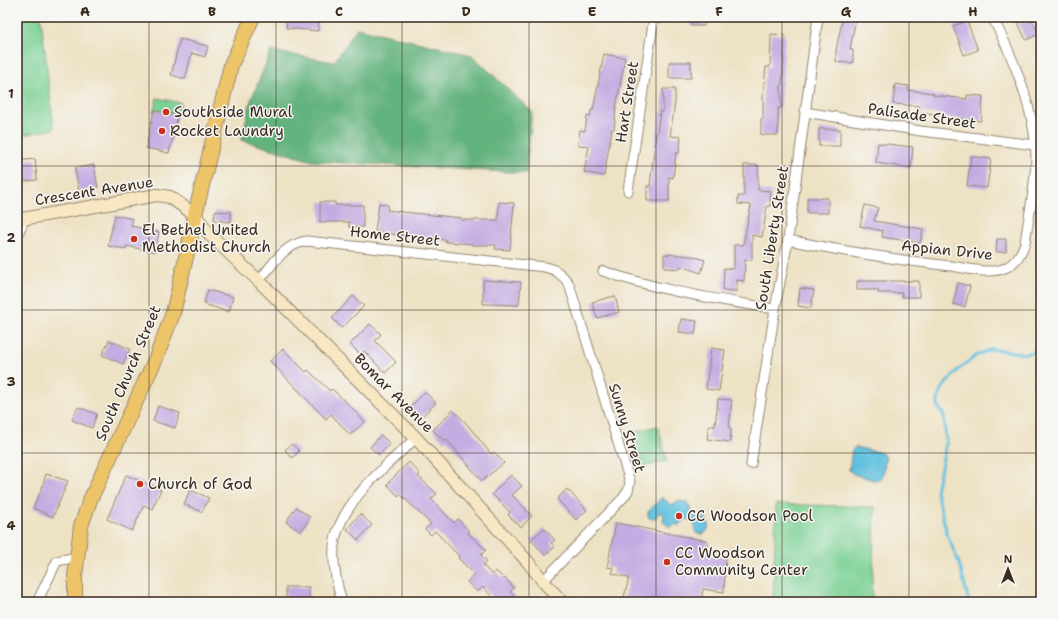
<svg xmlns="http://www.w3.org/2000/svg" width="1058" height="619" font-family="'Shantell Sans',sans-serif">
<rect width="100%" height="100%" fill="#f6f6f2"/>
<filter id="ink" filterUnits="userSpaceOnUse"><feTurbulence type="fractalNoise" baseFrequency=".025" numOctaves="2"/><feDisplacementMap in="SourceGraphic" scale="8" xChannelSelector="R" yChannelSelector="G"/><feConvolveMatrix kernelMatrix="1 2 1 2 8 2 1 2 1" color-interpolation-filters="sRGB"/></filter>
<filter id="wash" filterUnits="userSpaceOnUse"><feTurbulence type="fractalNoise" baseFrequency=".012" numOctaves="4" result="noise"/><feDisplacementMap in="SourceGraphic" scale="16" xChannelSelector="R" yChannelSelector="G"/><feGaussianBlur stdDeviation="0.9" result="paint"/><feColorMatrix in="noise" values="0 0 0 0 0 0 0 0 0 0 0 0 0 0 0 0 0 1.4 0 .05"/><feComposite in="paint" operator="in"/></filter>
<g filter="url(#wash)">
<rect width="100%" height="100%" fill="#eee2c5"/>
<g fill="#7bd195" stroke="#5b7e5a">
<path d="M17,17H41L54,129L17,136Z"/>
<path d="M157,98L181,103L178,115L154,110Z"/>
<path d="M658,426L667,461L642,467L633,432Z"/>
<path d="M776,504L875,507L872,602H773Z"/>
</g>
<path fill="#64b37e" stroke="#506e4e" d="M357,28L472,55L532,112L526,173L312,161L241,140L251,100L271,51L334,62Z"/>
<g fill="#61c1df" stroke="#4e767e">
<path d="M855,447L882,453L886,457L882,478L877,481L853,474L849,470L852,450Z"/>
<path d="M662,497L671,505L678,501L687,502C692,512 692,519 706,518C712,527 707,537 696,533L694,523L687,519H684L678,526L675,524L670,527L663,522L664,515L662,513H659L654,519L649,518L648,515V512Z"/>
</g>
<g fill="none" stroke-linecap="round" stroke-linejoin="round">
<path stroke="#61c1df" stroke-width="3" d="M969,602L959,563L948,537L936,491L946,444L944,415L938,407V398L943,387L958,370L977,355L992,349L1026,354L1041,350"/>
</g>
<g id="blocks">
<g fill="#c4ace2">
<path d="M288,17L319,20L318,31L286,28Z"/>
<rect x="691" y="17" width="13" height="9"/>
<path d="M843,17H856L850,50H853V63L836,62V50Z"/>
<path d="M1030,17L1039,34L1026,40L1018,23Z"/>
<path d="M967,21L978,50L964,55L953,26Z"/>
<path d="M771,34L785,35L782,85H781V108H778V135H761V119H763V94L766,67H770Z"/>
<path d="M180,39L208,46L205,57L192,53L185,79L171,75Z"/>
<path d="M604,54L625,58L616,108L614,129H612L604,176L584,172L589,146L578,145L580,130L585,131L587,116L590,117L591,110H593Z"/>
<rect x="669" y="62" width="22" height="16"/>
<path d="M895,84L909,86L908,90L933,93V95L967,99V95L983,96L981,121L944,117V115L919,112V106L893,104Z"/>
<path d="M663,89H675V102L670,136L681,137L679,153H676L673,178L669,177V201H647V186H650L656,134H657L660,111L663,112Z"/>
<path d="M154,110L178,115L169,153L146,148Z"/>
<rect x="819" y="129" width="21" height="17"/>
<path d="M878,143L913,147L911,168L876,163Z"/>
<path d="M971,156L991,159L987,188L967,186Z"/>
<path d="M35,159L37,180L18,182L17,161Z"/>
<path d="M94,165L98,188L79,191L75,168Z"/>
<path d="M744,165H758V190L771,191L770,206H767L762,237L752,235V260H745L744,281L737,280V291L723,290L724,268L734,269V245H743L751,205L738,204V196H744Z"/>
<rect x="807" y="198" width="21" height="15"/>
<path d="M320,202H335V205H363V227H349V222H320Z"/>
<path d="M499,202L514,203L510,250L495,249L496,245H473V244L446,242V240L422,238V236L397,235L375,231L379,203L388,205L387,210L403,212L462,218V220H498Z"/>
<path d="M865,205L878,208L874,221L923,229L920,243L882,237L883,231L860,226Z"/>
<path d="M215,211L231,212V222L214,220Z"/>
<path d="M115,215L133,219L131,226L159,232L155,252L126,246V249L108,246Z"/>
<path d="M997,239H1006V252H996Z"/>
<path d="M664,254L692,256L705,260L701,273L680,266V269L664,268Z"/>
<path d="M483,280L521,282L519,305L483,304Z"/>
<path d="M857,281H919V297H902V293H878V290H857Z"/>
<path d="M958,283L970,286L965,307L953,304Z"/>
<path d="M800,288L814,290L811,308L798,306Z"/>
<path d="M208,290L233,297L229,312L204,304Z"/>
<path d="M353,296L364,306L342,328L332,318Z"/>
<path d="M615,296L619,312L597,318L592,302Z"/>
<path d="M681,319L697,321L695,334L679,332Z"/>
<path d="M370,324L381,334L375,341L396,362L385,373L364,351L361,355L350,344Z"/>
<path d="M109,340L130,349L123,364L102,355Z"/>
<path d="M711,348L725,350L719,391L706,389Z"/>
<path d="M283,349L306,372L308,370L330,391L332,389L351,407L365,422L350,435L331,414L326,419L270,361Z"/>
<path d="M425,392L436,403L420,418L410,407Z"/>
<path d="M718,399L732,400L729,428L731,429L730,442L707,439L709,426H715Z"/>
<path d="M158,406L180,413L175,428L153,421Z"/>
<path d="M78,407L97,414L92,428L72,420Z"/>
<path d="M453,410L466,423L491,454L494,452L504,463L482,481L446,439L444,441L433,430Z"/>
<path d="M381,435L390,444L379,455L370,447Z"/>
<path d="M292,444L299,451L292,458L285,450Z"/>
<path d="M409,462L420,474L418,476L437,494L431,499L454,523L458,519L469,531L467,532L486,550L481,555L487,561L483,565L492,575L496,571L504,579L505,578L514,588L510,592L521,602H497L483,587L477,592L467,582L474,574L458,558L459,556L435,531L431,535L425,529L431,524L400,494L398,496L387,484Z"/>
<path d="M46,474L68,481L53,517L33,508L42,488Z"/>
<path d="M126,475L161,490L152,509L144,505L132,531L107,519Z"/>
<path d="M511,475L522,486L512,495L532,516L521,527L508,515L510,512L492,494Z"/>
<path d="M567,489L587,510L576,520L557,499Z"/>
<path d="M190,490L209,498L202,512L184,504Z"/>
<path d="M296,507L310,517L301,532L286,522Z"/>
<path d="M360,514L372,525L358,540L347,529Z"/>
<path d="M616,523L708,541L706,554L726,557L724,592L703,589L701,602H643L624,597L629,578L612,573L613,568L607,567Z"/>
<path d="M544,528L555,540L551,543L555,547L545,555L531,540Z"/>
<rect x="286" y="587" width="23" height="13"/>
</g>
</g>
</g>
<g filter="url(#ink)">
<use href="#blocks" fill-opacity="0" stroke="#948672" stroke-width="1"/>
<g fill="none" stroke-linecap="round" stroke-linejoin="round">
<defs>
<g id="street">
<path d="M805,112L921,131L1035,145"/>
<path d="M628,191L654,17"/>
<path d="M17,236L25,218"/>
<path d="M788,240C842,251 896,260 951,266C967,268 989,275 1005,268C1016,263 1021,254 1025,243C1029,214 1036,184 1036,155C1035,111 1013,56 992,17"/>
<path d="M603,271C659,291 717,299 775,309"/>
<path d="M259,281C272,265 284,244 307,241L545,267C556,269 563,275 569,284L630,482L628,491L623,498L543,581"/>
<path d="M751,464L775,309L788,240L818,17"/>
<path d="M37,602L57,561L77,557"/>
<path d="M342,602C336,582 331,560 335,539C344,500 387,464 416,438"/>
</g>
<path id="secondary" d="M17,220L157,195L170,197L195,215L211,236L259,281L416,438L528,562L543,581L562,602"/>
<path id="primary" d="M75,602V576L81,526L90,500L156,358L173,313L191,236L195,215L231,65L253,17"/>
</defs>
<use href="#street" stroke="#948672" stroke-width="11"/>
<use href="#secondary" stroke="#948672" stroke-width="14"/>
<use href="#primary" stroke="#948672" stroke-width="16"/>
<use href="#street" stroke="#fff" stroke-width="9"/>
<use href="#secondary" stroke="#f8e7c3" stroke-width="12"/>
<use href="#primary" stroke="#eec469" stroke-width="14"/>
</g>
</g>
<path fill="none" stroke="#3b2a1e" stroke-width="1" stroke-opacity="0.55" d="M149,17V602M276,17V602M402,17V602M529,17V602M656,17V602M782,17V602M909,17V602M17,166H1041M17,310H1041M17,453H1041"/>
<g fill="#c8321e" stroke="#f6f6f2" stroke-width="1.5">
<circle cx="166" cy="112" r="4"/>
<circle cx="162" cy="131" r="4"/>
<circle cx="134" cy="239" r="4"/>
<circle cx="140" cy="484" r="4"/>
<circle cx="679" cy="516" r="4"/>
<circle cx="667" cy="562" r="4"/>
</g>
<g text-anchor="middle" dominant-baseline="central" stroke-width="3" stroke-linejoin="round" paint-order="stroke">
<g font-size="15" fill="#3b2a1e" stroke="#f6f6f2">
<text transform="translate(627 102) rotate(-81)">Hart Street</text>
<text transform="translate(922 116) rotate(8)">Palisade Street</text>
<text transform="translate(94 191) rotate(-9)">Crescent Avenue</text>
<text transform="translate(395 236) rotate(6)">Home Street</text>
<text transform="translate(772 238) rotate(-81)">South Liberty Street</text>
<text transform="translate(947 250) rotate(6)">Appian Drive</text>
<text transform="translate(128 373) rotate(-67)">South Church Street</text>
<text transform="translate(394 393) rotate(45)">Bomar Avenue</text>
<text transform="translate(627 428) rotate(73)">Sunny Street</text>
</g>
<g font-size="15" fill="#3b2a1e" stroke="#f6f6f2" text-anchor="start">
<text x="174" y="112">Southside Mural</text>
<text x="170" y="131">Rocket Laundry</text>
<text x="142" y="230">El Bethel United<tspan x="142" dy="17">Methodist Church</tspan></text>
<text x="148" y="484">Church of God</text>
<text x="687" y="516">CC Woodson Pool</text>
<text x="675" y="553">CC Woodson<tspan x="675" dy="17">Community Center</tspan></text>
</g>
</g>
<rect width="1058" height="619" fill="none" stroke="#f6f6f2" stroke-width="44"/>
<g transform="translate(1008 569)" stroke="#f6f6f2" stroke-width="3" paint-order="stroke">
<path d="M0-3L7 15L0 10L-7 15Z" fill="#3b2a1e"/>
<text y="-6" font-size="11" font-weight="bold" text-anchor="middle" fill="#3b2a1e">N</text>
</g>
<rect x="22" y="22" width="1014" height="575" fill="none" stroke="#3b2a1e" stroke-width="1.5"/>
<g font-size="13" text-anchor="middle" font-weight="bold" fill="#3b2a1e">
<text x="85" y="16">A</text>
<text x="212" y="16">B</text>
<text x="339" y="16">C</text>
<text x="466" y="16">D</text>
<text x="592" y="16">E</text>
<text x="719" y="16">F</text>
<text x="846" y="16">G</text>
<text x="973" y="16">H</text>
<text x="11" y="98">1</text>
<text x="11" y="242">2</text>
<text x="11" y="386">3</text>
<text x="11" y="530">4</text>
</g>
</svg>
